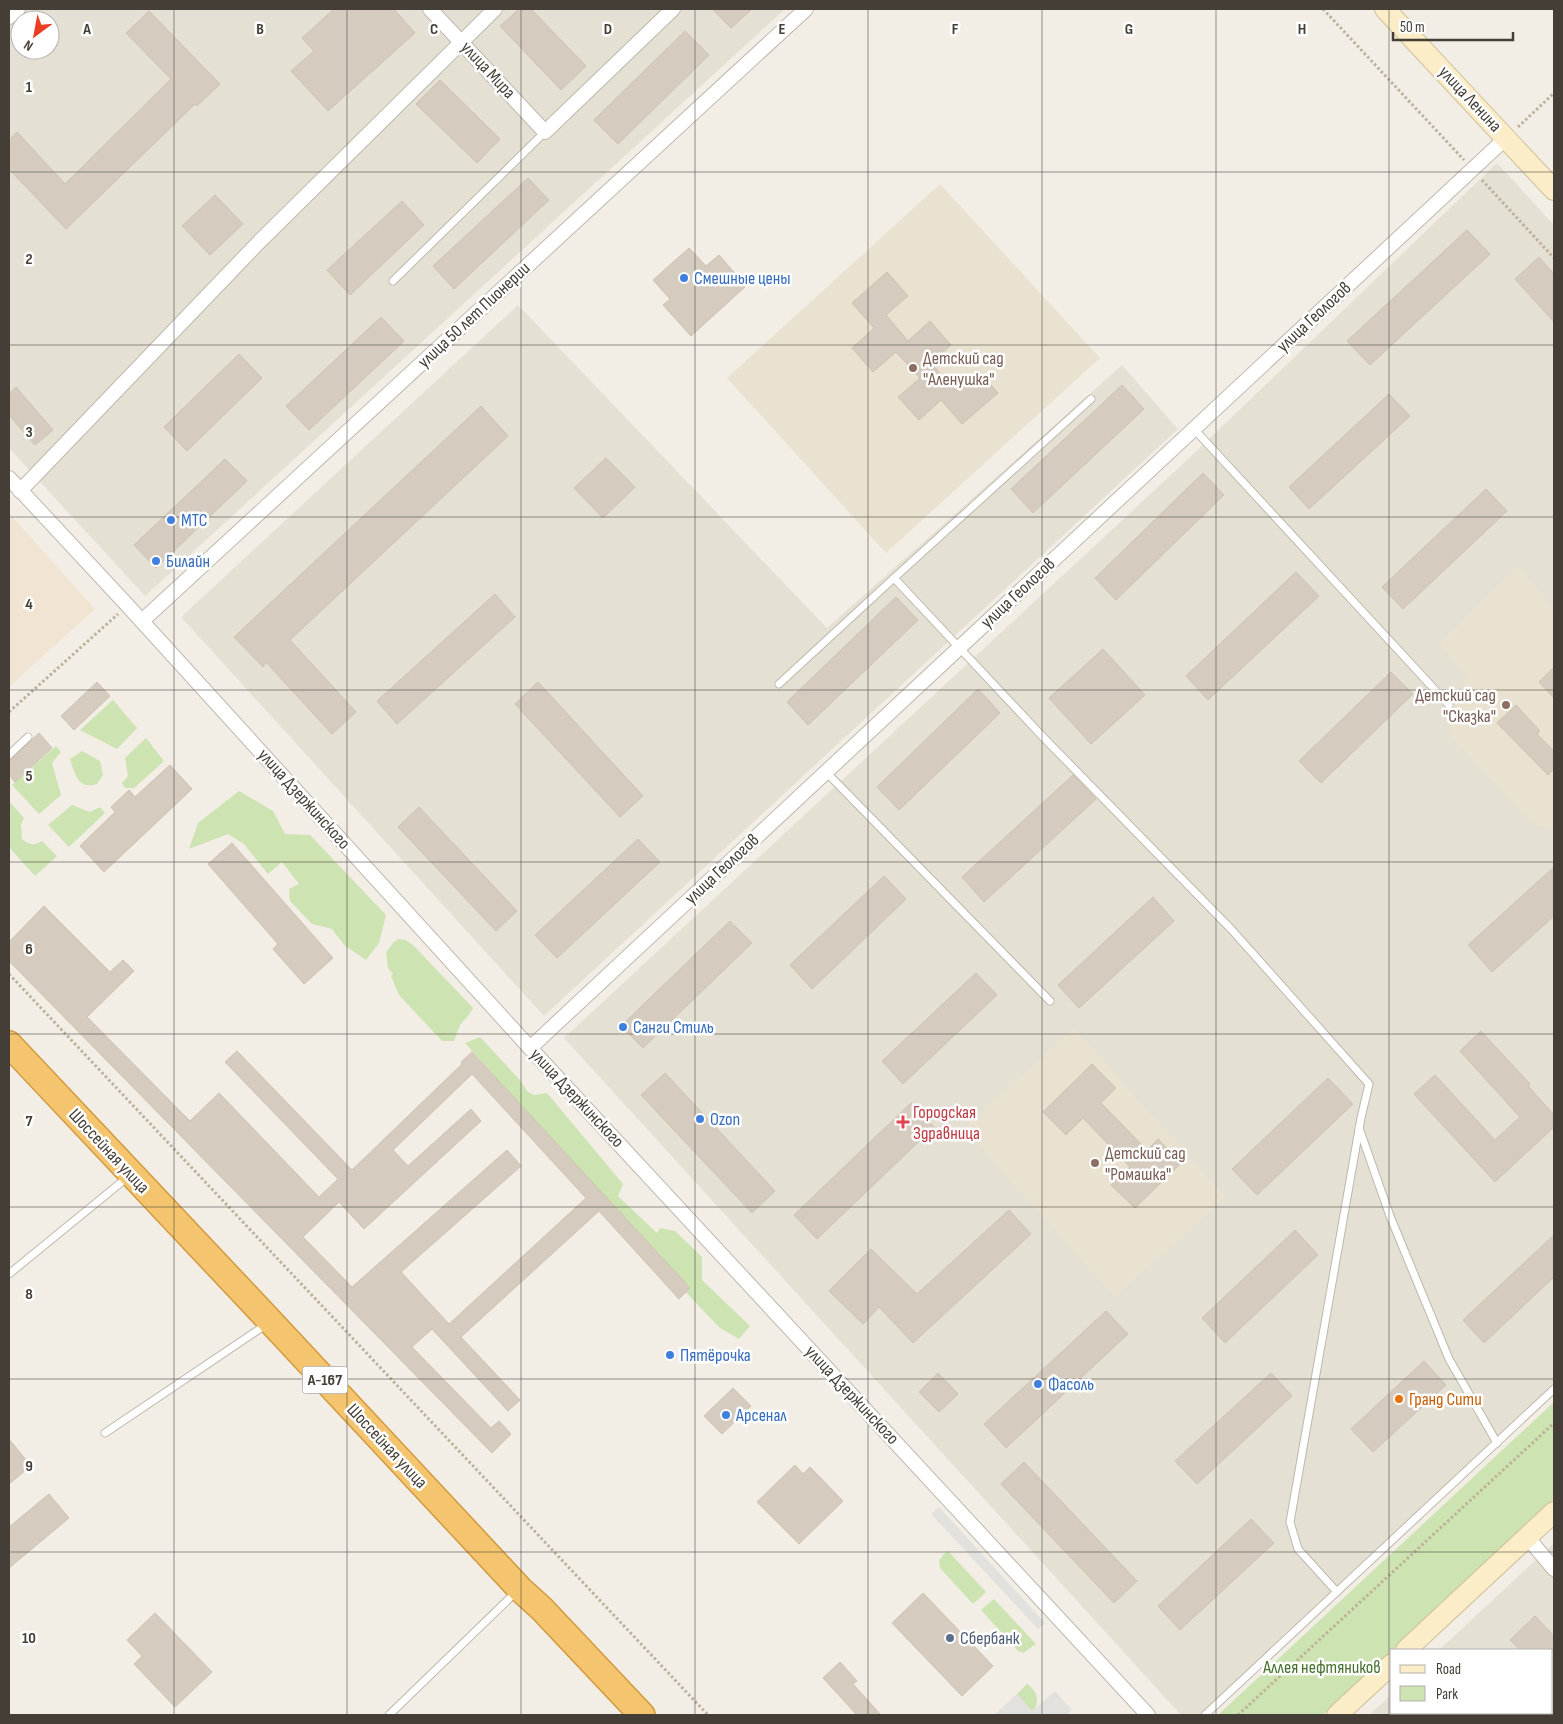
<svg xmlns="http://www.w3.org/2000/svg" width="1563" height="1724" font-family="'Sofia Sans Condensed',sans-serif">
<rect width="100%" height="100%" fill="#f2eee6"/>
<g fill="#e5e0d4" fill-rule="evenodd">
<path d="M9,9H785L145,596L9,448ZM20,20H50V50H20Z"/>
<path d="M1497,163L1554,225V1385L1205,1715H1181L564,1038L1187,460Z"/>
<path d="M518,305L827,628L1122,365L1178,429L544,1016L181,617Z"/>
<path d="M1554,1543V1715H1369L1392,1694V1713H1552V1650H1439Z"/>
</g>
<path fill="#f2e4d2" d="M9,513L95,609L9,687Z"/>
<g fill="#eae2d0">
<path d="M940,184L1100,358L886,553L727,378Z"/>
<path d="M1519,566L1554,612V829L1536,825L1448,734L1466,675L1439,644Z"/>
<path d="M1074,1029L1225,1197L1115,1296L964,1128Z"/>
</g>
<g fill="#cde3b1">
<path d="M113,700L137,728L117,749L80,730Z"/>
<path d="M146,738L164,761L134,788H125L122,783L128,776L125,758Z"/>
<path d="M56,746L61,752L52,763L61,795L39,814L12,785Z"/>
<path d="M82,751L100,761L103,775L97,784C78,790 75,774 70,759Z"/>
<path d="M239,791L273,811L285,834L310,835L386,915L379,943L366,960L344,945L332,929L312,924L290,901L289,889L299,884L282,862L268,874L244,844L228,834L189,849L198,823Z"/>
<path d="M9,801L24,818L21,825L22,839C29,845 34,846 42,841L57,856L35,876L9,847Z"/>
<path d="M72,805L90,812L100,807L105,813L69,847L48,825Z"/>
<path d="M399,939L406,940L413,945L473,1008L469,1015L460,1025L454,1041H442L399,995L391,976L393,974L388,968L386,952L394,942Z"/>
<path d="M480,1037L519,1079L528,1092L534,1095L547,1093L623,1184L618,1196L657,1233L660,1228L675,1231L702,1257V1280L750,1326L739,1339L720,1328L694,1301L465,1043Z"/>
<path d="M1554,1402V1499L1323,1715H1218Z"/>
<path d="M948,1551L986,1592L973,1604L940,1568L939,1561L943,1555Z"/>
<path d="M994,1599L1036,1644L1023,1653L1018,1651L981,1610Z"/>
<path d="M1027,1684C1037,1690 1041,1703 1032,1712L1017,1694Z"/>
</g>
<g fill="#e3e1de">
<path d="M939,1507L1045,1623L1038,1629L931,1514Z"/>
<path d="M1055,1691L1072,1710L1066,1715H994L1017,1694L1032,1711Z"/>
</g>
<g fill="#d5ccbf" stroke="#cdc1b0" fill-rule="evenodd">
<path d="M334,9H394L415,33L328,111L291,71L314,51L302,38Z"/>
<path d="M519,9H531L586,66L561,90L500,26Z"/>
<path d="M712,9H752L731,28Z"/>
<path d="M149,11L220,84L197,106L195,104L66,229L9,169V140L17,132L65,184L171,79L126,33Z"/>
<path d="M685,31L709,55L618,144L594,120Z"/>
<path d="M440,80L500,139L477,163L416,104Z"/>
<path d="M528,178L549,200L454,289L433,266Z"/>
<path d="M215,195L243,224L210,255L182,226Z"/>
<path d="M402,201L424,225L350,295L327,270Z"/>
<path d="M1467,230L1490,254L1370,365L1347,341Z"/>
<path d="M689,248L706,266L719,255L746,286L691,336L663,305L670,299L653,280Z"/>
<path d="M1539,257L1554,274V322L1515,279Z"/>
<path d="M887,272L908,296L886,315L908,341L930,321L951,345L931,363L955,390L978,370L998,393L962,424L941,400L919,420L898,397L920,378L896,352L873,372L852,348L874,328L852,303Z"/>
<path d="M381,317L404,341L309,430L286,406Z"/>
<path d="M239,354L262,378L187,451L164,427Z"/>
<path d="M1122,385L1144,409L1033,513L1011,489Z"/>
<path d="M16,387L53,430L35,445L9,415V394Z"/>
<path d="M1389,394L1410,416L1309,509L1289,487Z"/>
<path d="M481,406L508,436L290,640L356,712L332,734L266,662L263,667L234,637Z"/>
<path d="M606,458L635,487L603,518L574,488Z"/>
<path d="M225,459L247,481L156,568L134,545Z"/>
<path d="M1203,473L1224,495L1116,600L1095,578Z"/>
<path d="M1486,489L1507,511L1403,609L1382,587Z"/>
<path d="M1296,572L1319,596L1208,700L1186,676Z"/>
<path d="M495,594L515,617L397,724L377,701Z"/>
<path d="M896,597L918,620L808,725L787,702Z"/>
<path d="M1103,649L1145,695L1091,744L1049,698Z"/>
<path d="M1554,667V698L1539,682Z"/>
<path d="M1391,672L1413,694L1321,783L1299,761Z"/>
<path d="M97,682L110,696L74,730L61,716Z"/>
<path d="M538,682L643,796L620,817L515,704Z"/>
<path d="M978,689L1000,713L899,810L877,787Z"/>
<path d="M1516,705L1540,731L1537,734L1554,751V769L1548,775L1497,723Z"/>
<path d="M39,733L52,748L15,782L9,775V761Z"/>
<path d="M170,765L192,789L104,872L80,846L115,812L111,807L129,790L135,797Z"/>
<path d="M1073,775L1096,799L984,902L962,877Z"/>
<path d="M419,807L517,911L496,931L398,827Z"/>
<path d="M638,839L660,862L557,958L535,935Z"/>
<path d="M232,843L333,958L304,984L273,949L278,944L208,864Z"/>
<path d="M1554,867V916L1492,972L1468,945Z"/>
<path d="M884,876L906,899L812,989L790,965Z"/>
<path d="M1153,897L1174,921L1079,1008L1058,985Z"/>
<path d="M44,906L110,972L123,960L134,971L87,1017L190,1121L219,1093L319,1197L338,1179L225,1062L237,1051L352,1170L462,1064L461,1062L472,1052L690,1288L679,1299L599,1211L461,1337L520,1400L508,1411L432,1329L412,1347L491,1428L499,1421L511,1434L492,1453L9,961V942ZM472,1074L586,1198L449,1324L401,1272L521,1166L507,1150L352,1287L303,1237L339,1202L364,1229L481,1121L471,1109L408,1166L393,1150Z"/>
<path d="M730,921L752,943L643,1048L621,1026Z"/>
<path d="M976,973L997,995L903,1084L882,1061Z"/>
<path d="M1481,1031L1530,1084L1528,1086L1554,1115V1127L1495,1182L1414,1094L1435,1075L1495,1140L1520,1117L1460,1051Z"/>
<path d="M1092,1064L1116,1088L1101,1103L1147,1150L1158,1139L1181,1163L1135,1208L1111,1185L1130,1167L1083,1118L1066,1135L1043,1112Z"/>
<path d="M665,1073L775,1191L752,1213L641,1095Z"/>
<path d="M1328,1078L1353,1104L1257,1195L1232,1169Z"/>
<path d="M911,1103L934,1127L817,1239L794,1215Z"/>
<path d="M1009,1210L1031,1234L913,1343L879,1307L863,1324L829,1291L871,1249L917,1294Z"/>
<path d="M1295,1230L1318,1255L1225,1343L1202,1318Z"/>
<path d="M1554,1235V1277L1484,1343L1463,1320Z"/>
<path d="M1106,1311L1128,1334L1006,1448L984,1424Z"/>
<path d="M1424,1361L1446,1385L1373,1452L1351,1429Z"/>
<path d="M938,1373L958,1394L939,1412L919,1392Z"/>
<path d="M1271,1373L1292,1396L1197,1484L1175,1461Z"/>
<path d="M733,1388L751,1406L722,1434L704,1416Z"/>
<path d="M9,1439L31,1466L9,1484Z"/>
<path d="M1024,1462L1137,1581L1114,1603L1001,1484Z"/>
<path d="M795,1465L803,1474L810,1467L843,1501L799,1544L757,1502Z"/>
<path d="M49,1494L69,1518L9,1568V1527Z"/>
<path d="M1251,1519L1274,1543L1180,1630L1158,1606Z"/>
<path d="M923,1593L993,1666L962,1696L892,1623Z"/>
<path d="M155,1613L212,1672L175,1707L134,1664L142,1656L127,1640Z"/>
<path d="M1535,1616L1554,1636V1650H1520L1510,1640Z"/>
<path d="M840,1662L857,1681L853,1684L881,1715H857L823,1678Z"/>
</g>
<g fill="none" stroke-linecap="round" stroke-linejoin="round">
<defs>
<g id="lane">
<path d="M393,281L545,132"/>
<path d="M1091,399L894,578L1043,737L1231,929L1369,1084L1361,1118L1290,1522L1298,1549L1337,1592"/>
<path d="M1194,429L1449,705"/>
<path d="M779,684L894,578"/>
<path d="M9,755L28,737"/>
<path d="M826,772L1050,1001"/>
<path d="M1359,1128L1390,1216L1449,1359L1497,1443"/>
<path d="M9,1274L129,1176"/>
<path d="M105,1433L267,1324"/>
<path d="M389,1715L516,1592"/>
<path d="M1205,1715L1554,1389"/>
</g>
<g id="street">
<path d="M430,9L545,132L673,9"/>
<path d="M9,17L18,9"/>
<path d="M9,478L128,606L530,1048L1148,1715"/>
<path d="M20,491L258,243L495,9"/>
<path d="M142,621L806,9"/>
<path d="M530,1048L1506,138"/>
<path d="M1527,1537L1554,1569"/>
</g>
<g id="secondary">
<path d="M1385,9L1554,190"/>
<path d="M1406,1650L1554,1512"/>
<path d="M1337,1715L1392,1664"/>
</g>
<path id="highway" d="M9,1044L271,1322L520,1589L542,1609L642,1715"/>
</defs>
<use href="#lane" stroke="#bfb8ac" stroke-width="9"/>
<use href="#street" stroke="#bfb8ac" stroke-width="16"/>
<use href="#secondary" stroke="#cfc098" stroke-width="22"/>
<use href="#highway" stroke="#d29a3f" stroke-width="28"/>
<g stroke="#bdb19b" stroke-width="3" stroke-dasharray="2.5 2.5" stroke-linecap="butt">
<path d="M1323,9L1464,160"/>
<path d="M1518,127L1554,93"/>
<path d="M1482,180L1554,258"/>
<path d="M9,712L118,614"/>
<path d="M9,974L708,1715"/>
<path d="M1238,1715L1554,1423"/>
</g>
<use href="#lane" stroke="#fff" stroke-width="7"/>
<use href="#street" stroke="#fff" stroke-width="14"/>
<use href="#secondary" stroke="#fbedc7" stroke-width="20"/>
<use href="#highway" stroke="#f4c56e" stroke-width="25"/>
</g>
<path fill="none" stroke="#443e36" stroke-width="1" stroke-opacity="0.55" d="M174,9V1715M347,9V1715M521,9V1715M695,9V1715M868,9V1715M1042,9V1715M1216,9V1715M1389,9V1715M9,172H1554M9,345H1554M9,517H1554M9,690H1554M9,862H1554M9,1034H1554M9,1207H1554M9,1379H1554M9,1552H1554"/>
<g fill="#3f7fe0" stroke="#fff" stroke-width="2">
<circle cx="684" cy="278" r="5"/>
<circle cx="171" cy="520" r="5"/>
<circle cx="156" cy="561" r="5"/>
<circle cx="623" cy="1027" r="5"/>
<circle cx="700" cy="1119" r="5"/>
<circle cx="670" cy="1355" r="5"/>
<circle cx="1038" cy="1384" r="5"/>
<circle cx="726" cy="1415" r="5"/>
</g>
<g fill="#8d6e63" stroke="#fff" stroke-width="2">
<circle cx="913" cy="368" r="5"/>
<circle cx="1506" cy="705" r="5"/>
<circle cx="1095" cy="1163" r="5"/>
</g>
<path fill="#e0444e" stroke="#fff" stroke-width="2" d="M900.5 1114.5h5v5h5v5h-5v5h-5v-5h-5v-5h5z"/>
<circle fill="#e8710a" stroke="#fff" stroke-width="2" cx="1399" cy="1399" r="5"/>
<circle fill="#5c6f8a" stroke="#fff" stroke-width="2" cx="950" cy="1638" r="5"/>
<g text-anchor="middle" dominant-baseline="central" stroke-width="5" stroke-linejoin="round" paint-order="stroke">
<rect fill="#fff" stroke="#7c7872" stroke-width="1" x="302.5" y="1366.5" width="45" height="27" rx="4"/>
<g font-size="16" font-weight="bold" fill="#443e36">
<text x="325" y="1380">А-167</text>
</g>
<g font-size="18" fill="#443e36" stroke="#fff">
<text transform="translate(488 70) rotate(47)">улица Мира</text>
<text transform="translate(1470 99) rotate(47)">улица Ленина</text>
<text transform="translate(474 315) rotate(-43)">улица 50 лет Пионерии</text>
<text transform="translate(1314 317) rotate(-43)">улица Геологов</text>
<text transform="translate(1018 593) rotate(-43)">улица Геологов</text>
<text transform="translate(304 799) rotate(48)">улица Дзержинского</text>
<text transform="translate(722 869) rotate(-43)">улица Геологов</text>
<text transform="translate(577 1098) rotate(47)">улица Дзержинского</text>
<text transform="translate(109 1151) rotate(47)">Шоссейная улица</text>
<text transform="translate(852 1395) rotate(47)">улица Дзержинского</text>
<text transform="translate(387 1446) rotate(47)">Шоссейная улица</text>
</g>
<g font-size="18" fill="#366cbe" stroke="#fff" text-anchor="start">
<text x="694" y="278">Смешные цены</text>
<text x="181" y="520">МТС</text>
<text x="166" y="561">Билайн</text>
<text x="633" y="1027">Санги Стиль</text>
<text x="710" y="1119">Ozon</text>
<text x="680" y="1355">Пятёрочка</text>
<text x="1048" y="1384">Фасоль</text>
<text x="736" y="1415">Арсенал</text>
</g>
<g font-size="18" fill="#785e54" stroke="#fff" text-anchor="start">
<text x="923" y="358">Детский сад<tspan x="923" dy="21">"Аленушка"</tspan></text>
<text x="1496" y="695" text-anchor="end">Детский сад<tspan x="1496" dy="21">"Сказка"</tspan></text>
<text x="1105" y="1153">Детский сад<tspan x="1105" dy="21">"Ромашка"</tspan></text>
</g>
<g font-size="18" fill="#be3a42" stroke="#fff" text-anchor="start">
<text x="913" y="1112">Городская<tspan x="913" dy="21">Здравница</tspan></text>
</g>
<g font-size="18" fill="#c56008" stroke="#fff" text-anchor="start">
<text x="1409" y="1399">Гранд Сити</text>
</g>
<g font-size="18" fill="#4e5e75" stroke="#fff" text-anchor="start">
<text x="960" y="1638">Сбербанк</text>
</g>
<g font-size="18" fill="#48712d" stroke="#fff">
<text x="1322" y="1667">Аллея нефтяников</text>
</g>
</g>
<g font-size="16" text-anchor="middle" font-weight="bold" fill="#443e36" stroke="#fff" stroke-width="5" stroke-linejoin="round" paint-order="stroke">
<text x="87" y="34">A</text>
<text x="260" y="34">B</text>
<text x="434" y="34">C</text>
<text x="608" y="34">D</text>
<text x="782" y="34">E</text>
<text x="955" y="34">F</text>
<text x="1129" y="34">G</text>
<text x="1302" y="34">H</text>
<text x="29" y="92">1</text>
<text x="29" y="264">2</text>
<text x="29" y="437">3</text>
<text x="29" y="609">4</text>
<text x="29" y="781">5</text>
<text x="29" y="954">6</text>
<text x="29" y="1126">7</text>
<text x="29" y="1299">8</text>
<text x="29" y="1471">9</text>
<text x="29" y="1643">10</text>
</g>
<rect width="1563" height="1724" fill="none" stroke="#443e36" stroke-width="20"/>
<rect x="1390" y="1649" width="162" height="65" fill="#ffffff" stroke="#b4b2af"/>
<rect x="1400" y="1665" width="25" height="8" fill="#fbedc7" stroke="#b4b2af"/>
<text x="1436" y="1674" font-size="15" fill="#443e36">Road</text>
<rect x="1400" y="1686" width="25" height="15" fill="#cde3b1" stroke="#b4b2af"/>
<text x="1436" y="1699" font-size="15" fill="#443e36">Park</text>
<g transform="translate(35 35) rotate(212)"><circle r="24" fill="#ffffff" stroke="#b4b2af"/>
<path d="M0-4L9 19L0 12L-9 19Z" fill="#eb3e23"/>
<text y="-8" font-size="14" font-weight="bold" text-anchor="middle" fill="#443e36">N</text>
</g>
<path d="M1393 32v8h120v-8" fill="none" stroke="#443e36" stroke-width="2.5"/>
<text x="1400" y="32" font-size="15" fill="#443e36" stroke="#ffffff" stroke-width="4" paint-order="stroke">50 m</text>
</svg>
